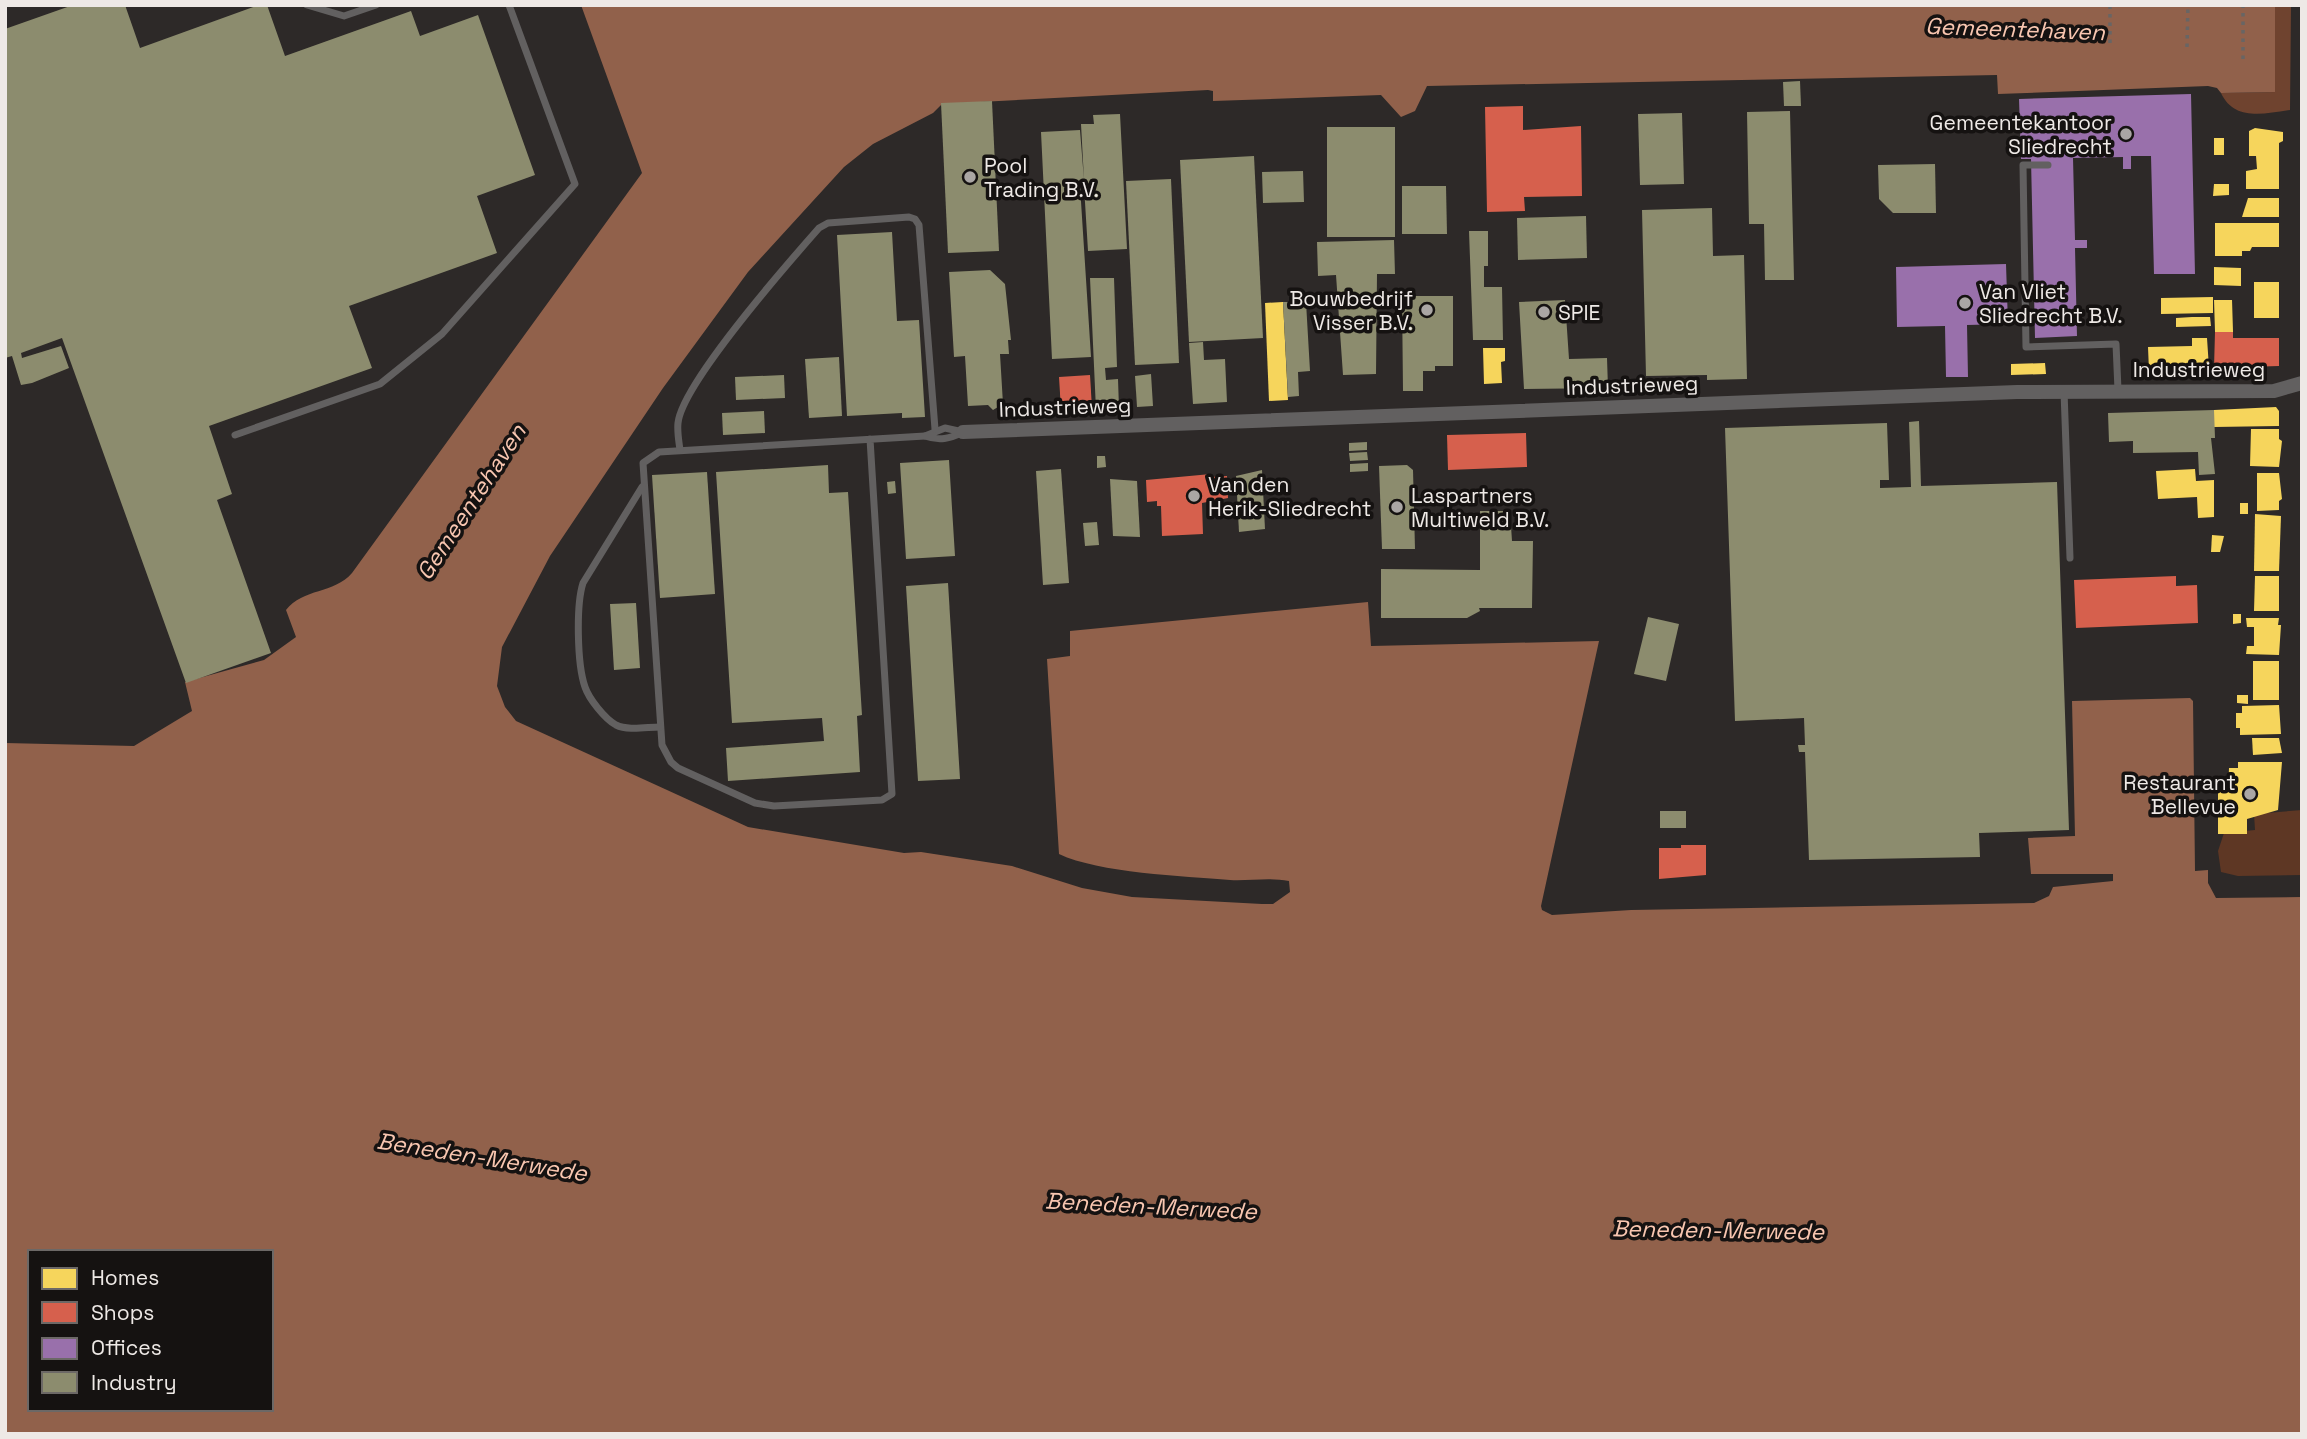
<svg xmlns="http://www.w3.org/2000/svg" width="2307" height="1439" font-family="'Space Grotesk',sans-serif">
<rect width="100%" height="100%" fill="#2d2928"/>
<path fill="#5e3724" d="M2302,810V875L2238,876L2221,872L2218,851L2224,833L2255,830L2254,814Z"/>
<path fill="#6f432f" d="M2275,5H2291L2290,110C2263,114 2234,121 2221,93L2275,92Z"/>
<path fill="#91614b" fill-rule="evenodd" d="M581,5H2275V92L2221,93L2217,88L2208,86L1998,94L1997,75L1427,86L1415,111L1401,117L1381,95L1213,101V91L1208,90L942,104L933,113L873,144L844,167L748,272L663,388L550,556L502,647L497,686L505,707L516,721L748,827L904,853L921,852L1012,866L1082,888L1132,897L1262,904H1273L1290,892L1289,881C1269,877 1250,881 1230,880C1183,876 1099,873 1059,854L1047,659L1070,656V631L1368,602L1371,646L1599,641L1541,906L1542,910L1552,915L1631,910L2034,903L2049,896L2053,887L2113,881V874H2031L2028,838L2075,836L2072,701L2190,698L2193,701L2195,871L2208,870V883L2216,898L2302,897V1434H5V743L134,746L192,711L185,682L264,660L296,637L286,610C303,588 334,594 352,573L642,173ZM30,1252H271V1409H30Z"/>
<g fill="#f6d55c">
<path d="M2255,128L2283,132V141L2279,143V189H2246V171L2257,169L2256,156H2249V131Z"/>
<rect x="2214" y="138" width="10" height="17"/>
<path d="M2214,184H2229V195L2213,196Z"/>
<path d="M2248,198H2279V217H2242Z"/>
<path d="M2215,223H2279V247H2252L2250,251H2242V256H2215Z"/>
<path d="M2214,267L2241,268V286L2214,285Z"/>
<rect x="2254" y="282" width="25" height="36"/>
<path d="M2213,297V313L2161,314V298Z"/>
<path d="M2214,300H2232L2233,332H2215Z"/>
<path d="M1283,302L1288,400L1269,401L1265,303Z"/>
<path d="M2192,317H2210L2211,326L2176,327V318Z"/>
<path d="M2192,338H2207L2209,368L2149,371L2148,347L2192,346Z"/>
<path d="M1483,348H1505V361L1501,362L1502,383L1484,384Z"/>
<path d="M2045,363L2046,374L2011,375V364Z"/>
<path d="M2276,407L2279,411V426L2214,427V410Z"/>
<path d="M2251,429H2279V439L2282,441L2279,467L2250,466Z"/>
<path d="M2195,469L2196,481L2214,480V517L2198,518L2197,497L2158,499L2156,471Z"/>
<path d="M2257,473H2279L2282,499L2279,501V510L2257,511Z"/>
<rect x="2240" y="503" width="8" height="11"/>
<path d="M2255,514L2281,516L2279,571H2254Z"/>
<path d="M2212,535L2224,536L2220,552H2211Z"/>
<path d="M2255,576H2279V611H2254Z"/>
<path d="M2233,614H2241V623L2233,624Z"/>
<path d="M2246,618H2279L2278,625H2281L2279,655L2246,654L2247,646H2254V627H2247Z"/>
<rect x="2253" y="661" width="26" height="39"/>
<path d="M2237,695H2248V704L2237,703Z"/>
<path d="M2279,705L2281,734L2240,735V728H2236V713H2242V706Z"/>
<path d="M2252,738H2279L2282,753L2253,755Z"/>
<path d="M2238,762H2282L2278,810L2247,819V834H2218V791H2228L2229,768H2238Z"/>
</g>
<g fill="#d6604d">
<path d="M1523,106V130L1581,126L1582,196L1524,197L1525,211L1487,212L1485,107Z"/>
<path d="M2215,332H2233V338H2279V366L2214,368Z"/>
<path d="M1090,375L1092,408L1061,410L1059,377Z"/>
<path d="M1526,433L1527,467L1448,470L1447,435Z"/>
<path d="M1211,474V477L1227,476L1228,498L1202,503L1203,534L1162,536L1161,506H1157V501L1147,502L1146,480Z"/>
<path d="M2176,576V586L2197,585L2198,623L2076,628L2074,580Z"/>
<path d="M1681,845H1706V875L1659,879V848H1681Z"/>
</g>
<g fill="#9970ab">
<path d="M2191,94L2195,274H2154L2151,156H2131V169H2123V157L2073,158L2075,240H2087V248H2075L2077,336L2035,338L2031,159H2021L2019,99Z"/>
<path d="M2006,264L2008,324L1967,325L1968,377H1946L1945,326L1897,327L1896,267Z"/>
</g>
<g fill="#8c8c6e">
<path d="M73,5H125L140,48L259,5H267L285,56L411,11L420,36L478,15L535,175L477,196L497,253L349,306L372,368L209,426L232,494L217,500L271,653L186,683L62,338L21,353L22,358L61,346L69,368L32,383L21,385L12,356L5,358V29Z"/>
<path d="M1800,81L1801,106H1784L1783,82Z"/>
<path d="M992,101L999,251L948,253L941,103Z"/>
<path d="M1790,111L1794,280H1765L1764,224H1749L1747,112Z"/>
<path d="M1682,113L1684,184L1640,185L1638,114Z"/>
<path d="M1120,114L1127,249L1088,251L1084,186H1080L1091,357L1052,359L1041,132L1080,130L1084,180L1081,124H1094L1093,115Z"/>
<rect x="1327" y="127" width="68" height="110"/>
<path d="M1254,156L1263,338L1189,342L1180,160Z"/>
<path d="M1935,164L1936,213H1893L1879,199L1878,165Z"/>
<path d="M1303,171L1304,202L1263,203L1262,172Z"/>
<path d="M1171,179L1179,363L1135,365L1126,181Z"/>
<path d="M1402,186H1446L1447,234H1402Z"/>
<path d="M1712,208L1713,256L1744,255L1747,379L1707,380V375L1646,376L1642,210Z"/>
<path d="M1586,216L1587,258L1518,260L1517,218Z"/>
<path d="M1469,231H1488V266H1484V287H1502L1503,340H1473Z"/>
<path d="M892,232L897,321L919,320L925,417L902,418V413L847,416L837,235Z"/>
<path d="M1394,240L1395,274H1377L1376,374L1343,375L1336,275L1318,276L1317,242Z"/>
<path d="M990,270L1005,284L1011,340H1008L1009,354H1000L1003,404L993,410L988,405L968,406L965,356L954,357L949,272Z"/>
<path d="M1090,278H1114L1117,367L1105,368L1106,380L1118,379L1119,408L1096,410Z"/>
<path d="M1402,296H1453V366H1435V371H1423V391H1403Z"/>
<path d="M1565,300L1569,359L1607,358L1608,388L1524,389L1519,302Z"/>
<path d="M1283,302H1306L1310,371L1298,372L1299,396L1288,397Z"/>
<path d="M1203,342L1204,360L1225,359L1227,402L1193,404L1189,343Z"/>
<path d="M839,357L842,416L809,418L805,359Z"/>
<path d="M1151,374L1153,406L1137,407L1135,376Z"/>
<path d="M784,375L785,398L736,400L735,377Z"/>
<path d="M2214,410L2215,438H2211L2215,474L2199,475L2198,452L2133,453V441L2109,442L2108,413Z"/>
<path d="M764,411L765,433L723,435L722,413Z"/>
<path d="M1919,421L1921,486L2057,482L2069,830L1979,833L1980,857L1809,860L1805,752H1799L1798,745H1805L1804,718L1735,721L1725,428L1887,423L1889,480H1880V488L1911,487L1909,422Z"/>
<path d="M1367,442V450L1349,451V443Z"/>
<path d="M1367,452L1368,460L1350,461L1349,453Z"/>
<path d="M1097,456H1105L1106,467L1097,468Z"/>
<path d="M949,460L955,556L906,559L900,463Z"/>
<path d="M1368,463V471L1350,472V464Z"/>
<path d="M828,465L829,493L848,492L862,715L857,716L860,772L728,781L726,748L824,741L822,718L732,723L716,472Z"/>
<path d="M1407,465L1413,470L1415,549H1382L1379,466Z"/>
<path d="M1061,469L1069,583L1043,585L1036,471Z"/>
<path d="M1262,470L1265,529L1239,532L1236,476Z"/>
<path d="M707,472L715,594L660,598L652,475Z"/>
<path d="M1110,479L1137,481L1140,537L1113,536Z"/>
<path d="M895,481L896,493L888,494L887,482Z"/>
<path d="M1480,511H1510L1512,541H1533L1532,608H1479L1480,611L1467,618H1381V569L1480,570Z"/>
<path d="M1097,522L1099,545L1085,546L1083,523Z"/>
<path d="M948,583L960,779L918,781L906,586Z"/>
<path d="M636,603L640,668L614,670L610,604Z"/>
<path d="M1648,617L1679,624L1666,681L1634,674Z"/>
<rect x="1660" y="811" width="26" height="17"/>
</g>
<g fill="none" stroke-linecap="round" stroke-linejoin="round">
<g stroke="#686564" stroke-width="3.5" stroke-dasharray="3.5 5" stroke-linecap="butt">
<path d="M2110,43V5"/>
<path d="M2187,47L2188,5"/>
<path d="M2243,59V5"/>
</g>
<g stroke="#626060" stroke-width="7">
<path d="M307,5L344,16L376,5"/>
<path d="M2048,165H2023L2026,347L2116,344L2118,390"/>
<path d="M2064,391L2070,558"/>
<path d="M945,428L963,432C950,439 939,441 925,436Z"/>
<path d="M235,435L380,384L442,334L575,184L509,5"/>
<path d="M870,439L892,794L882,800L774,806L755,803L678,768L671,762L662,745L643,463L659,452L925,436"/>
<path d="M680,450C679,442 677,432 678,423C682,384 789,262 819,228L828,223L909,217L915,219L919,225L935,429"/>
<path d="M642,487L583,583C576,605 577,664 585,687C589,699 605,719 616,725C628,731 647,727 660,727"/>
</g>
<path stroke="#626060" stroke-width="14" d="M963,432L2017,392L2274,391L2302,383"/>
</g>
<g fill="#aaa6a4" stroke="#151211" stroke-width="2.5">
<circle cx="2126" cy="134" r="7"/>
<circle cx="970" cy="177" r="7"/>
<circle cx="1965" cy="303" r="7"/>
<circle cx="1427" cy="310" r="7"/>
<circle cx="1544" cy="312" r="7"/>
<circle cx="1194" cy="496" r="7"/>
<circle cx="1397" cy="507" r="7"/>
<circle cx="2250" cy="794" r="7"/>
</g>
<g text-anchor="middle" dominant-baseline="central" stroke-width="7" stroke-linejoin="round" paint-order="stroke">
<g font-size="21" fill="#eee9e6" stroke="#151211" text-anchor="start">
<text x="2112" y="122" text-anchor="end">Gemeentekantoor<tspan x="2112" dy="24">Sliedrecht</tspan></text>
<text x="984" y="165">Pool<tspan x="984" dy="24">Trading B.V.</tspan></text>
<text x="1979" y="291">Van Vliet<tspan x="1979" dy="24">Sliedrecht B.V.</tspan></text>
<text x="1413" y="298" text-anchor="end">Bouwbedrijf<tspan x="1413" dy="24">Visser B.V.</tspan></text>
<text x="1558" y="312">SPIE</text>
<text x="1208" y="484">Van den<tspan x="1208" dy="24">Herik-Sliedrecht</tspan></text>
<text x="1411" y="495">Laspartners<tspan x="1411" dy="24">Multiweld B.V.</tspan></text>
<text x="2236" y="782" text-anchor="end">Restaurant<tspan x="2236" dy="24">Bellevue</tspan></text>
</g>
<g font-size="21" fill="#eee9e6" stroke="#151211">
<text x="2199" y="369">Industrieweg</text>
<text transform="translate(1632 385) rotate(-2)">Industrieweg</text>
<text transform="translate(1065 407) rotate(-2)">Industrieweg</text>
</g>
<g font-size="23" font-style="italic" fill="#f8c6b0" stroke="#151211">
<text transform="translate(2015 29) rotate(2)">Gemeentehaven</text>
<text transform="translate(471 502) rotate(-57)">Gemeentehaven</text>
<text transform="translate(482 1157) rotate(9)">Beneden-Merwede</text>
<text transform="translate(1151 1206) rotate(3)">Beneden-Merwede</text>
<text transform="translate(1718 1230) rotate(1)">Beneden-Merwede</text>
</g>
</g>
<rect width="2307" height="1439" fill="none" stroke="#eee9e6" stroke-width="14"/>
<rect x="28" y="1250" width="245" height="161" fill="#151211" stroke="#6c6866" stroke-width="2"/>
<rect x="42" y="1268" width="35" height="21" fill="#f6d55c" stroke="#6c6866" stroke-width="2"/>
<text x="91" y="1285" font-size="21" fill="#eee9e6">Homes</text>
<rect x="42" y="1302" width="35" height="21" fill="#d6604d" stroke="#6c6866" stroke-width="2"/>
<text x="91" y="1320" font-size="21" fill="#eee9e6">Shops</text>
<rect x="42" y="1338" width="35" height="21" fill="#9970ab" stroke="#6c6866" stroke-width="2"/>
<text x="91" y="1355" font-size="21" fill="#eee9e6">Offices</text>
<rect x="42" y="1372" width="35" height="21" fill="#8c8c6e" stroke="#6c6866" stroke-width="2"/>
<text x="91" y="1390" font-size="21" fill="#eee9e6">Industry</text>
</svg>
